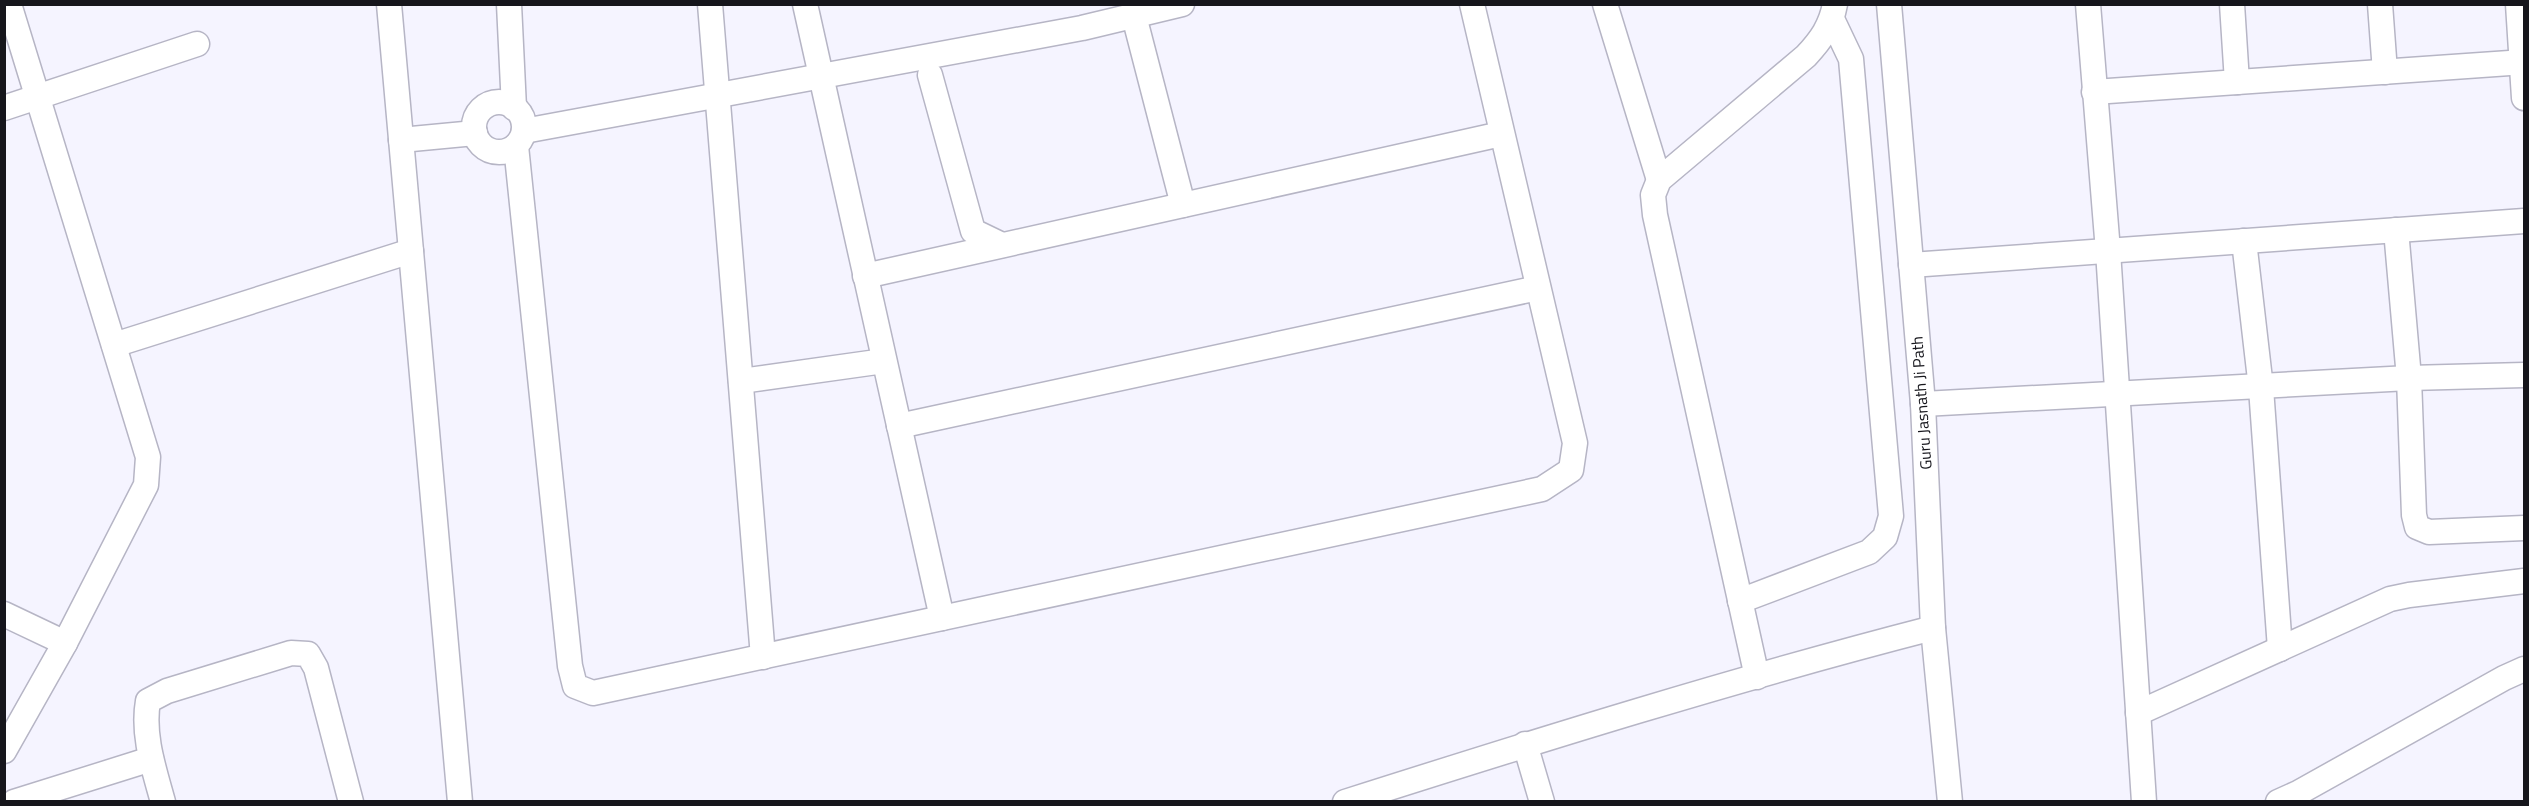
<svg xmlns="http://www.w3.org/2000/svg" width="2529" height="806" font-family="'Titillium Web',sans-serif">
<rect width="100%" height="100%" fill="#f5f4ff"/>
<g fill="none" stroke-linecap="round" stroke-linejoin="round">
<defs>
<g id="minor">
<path d="M389,4L460,802"/>
<path d="M509,4L514,108"/>
<path d="M710,4L763,657"/>
<path d="M805,4L942,618"/>
<path d="M1605,4L1659,180"/>
<path d="M1889,4L1923,404L1933,628L1950,802"/>
<path d="M2088,4L2108,251L2144,802"/>
<path d="M2232,4L2237,82"/>
<path d="M2380,4L2385,72"/>
<path d="M2518,4L2524,98"/>
<path d="M1134,16L1183,205"/>
<path d="M930,75L973,231L1002,245"/>
<path d="M2094,92L2524,62"/>
<circle cx="499" cy="127" r="25"/>
<path d="M4,108L197,44"/>
<path d="M524,131L1082,28L1182,4"/>
<path d="M401,140L475,133"/>
<path d="M516,146L570,666L575,686L593,693L1542,489L1571,470L1575,443L1472,4"/>
<path d="M2396,230L2409,378L2414,515L2417,527L2429,532L2524,528"/>
<path d="M2244,241L2261,388L2280,649"/>
<path d="M1911,265L2524,221"/>
<path d="M865,276L1501,134"/>
<path d="M114,345L411,251"/>
<path d="M741,381L884,361"/>
<path d="M1923,404L2409,378L2524,375"/>
<path d="M899,426L1538,288"/>
<path d="M1740,601L1869,552L1885,537L1891,516L1851,59L1832,19"/>
<path d="M4,614L65,643"/>
<path d="M1757,677L1655,215L1653,195L1659,180L1806,56C1821,40 1831,26 1835,4"/>
<path d="M2138,713L2390,599L2409,595L2524,581"/>
<path d="M1525,744L1542,802"/>
<path d="M4,751L65,643L146,485L148,457L9,4"/>
<path d="M14,802L151,759"/>
<path d="M163,802C154,769 142,735 148,701L167,691L291,653L308,654L316,668L351,802"/>
<path d="M1345,802C1540,740 1735,679 1933,628"/>
<path d="M2278,802L2298,793L2504,678L2524,669"/>
</g>
</defs>
<use href="#minor" stroke="#b6b5c5" stroke-width="27"/>
<use href="#minor" stroke="#fff" stroke-width="24"/>
</g>
<g text-anchor="middle" dominant-baseline="central" stroke-width="4.5" stroke-linejoin="round" paint-order="stroke">
<g font-size="16" fill="#16161c" stroke="#fff">
<text transform="translate(1921 403) rotate(-94)">Guru Jasnath Ji Path</text>
</g>
</g>
<rect width="2529" height="806" fill="none" stroke="#16161c" stroke-width="12"/>
</svg>
